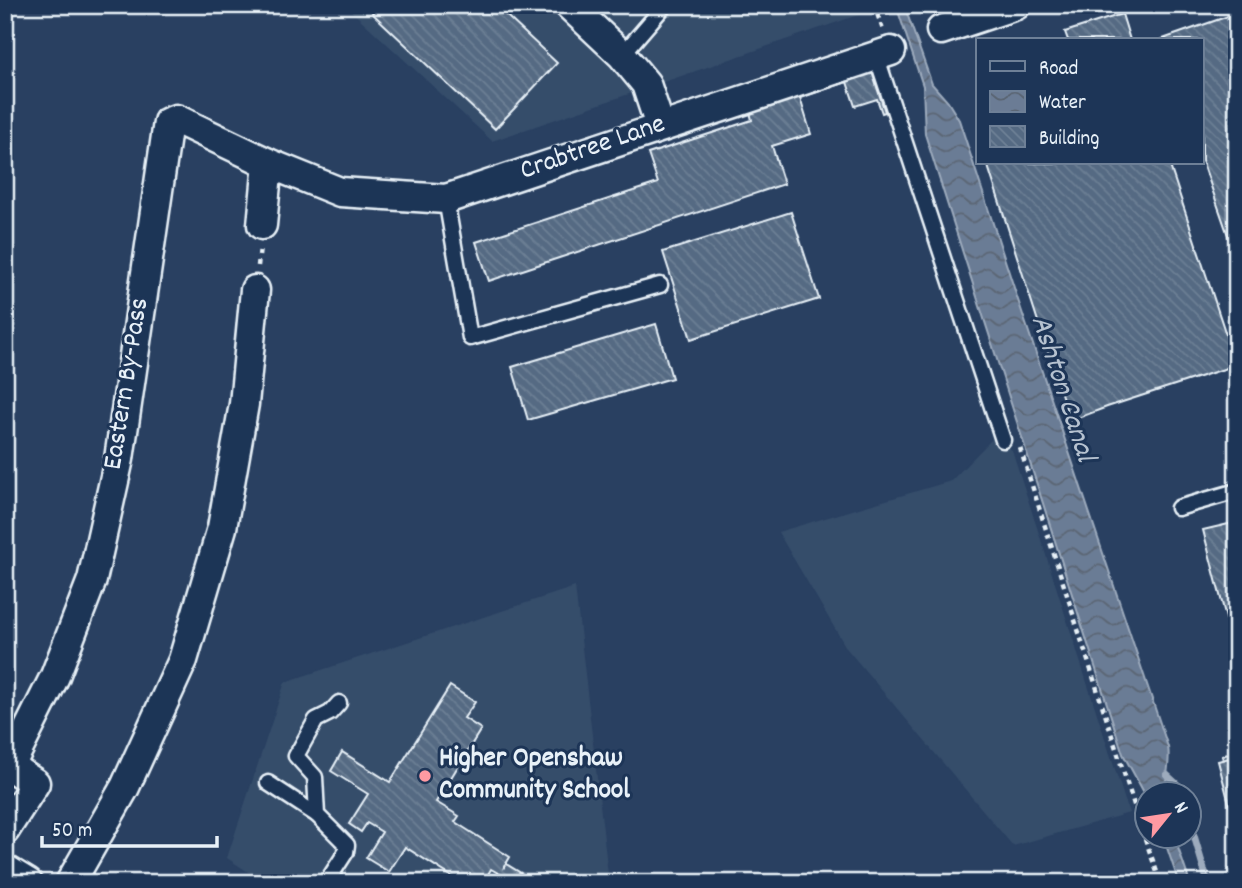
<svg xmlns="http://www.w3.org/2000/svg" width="1242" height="888" font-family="Dekko,sans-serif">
<defs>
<pattern id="water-waves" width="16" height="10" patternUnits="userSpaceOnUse" patternTransform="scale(1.75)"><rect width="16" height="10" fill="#6b7c95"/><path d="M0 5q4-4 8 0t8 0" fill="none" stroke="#5a6573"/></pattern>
<pattern id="building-back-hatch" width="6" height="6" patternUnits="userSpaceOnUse" patternTransform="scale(1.75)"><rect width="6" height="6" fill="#556a83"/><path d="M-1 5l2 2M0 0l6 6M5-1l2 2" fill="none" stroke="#6d8095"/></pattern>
</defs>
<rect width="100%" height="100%" fill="#294061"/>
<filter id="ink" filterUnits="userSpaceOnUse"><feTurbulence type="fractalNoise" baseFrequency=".0143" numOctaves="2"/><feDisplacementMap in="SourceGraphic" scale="14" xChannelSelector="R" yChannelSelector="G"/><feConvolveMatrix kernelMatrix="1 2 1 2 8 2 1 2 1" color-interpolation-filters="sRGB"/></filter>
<g filter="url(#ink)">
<g fill="#364d6b">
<path d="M345,5H859L861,14L492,141Z"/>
<path d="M993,438L1012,450L1129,813L1013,846L847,649L778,532L951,481Z"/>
<path d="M575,587L609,883H265L227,858L285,682Z"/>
</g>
<g fill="url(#water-waves)" stroke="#9dabbd" stroke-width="2">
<path d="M896,5H904L932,84L948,102L959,120L966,141L1018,300L1168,747C1171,763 1165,778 1165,793L1148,794L1147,798L1123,754L925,134L923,86Z"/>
<path d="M1163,836H1174L1190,883H1179Z"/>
</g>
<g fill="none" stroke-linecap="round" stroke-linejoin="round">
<g stroke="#9dabbd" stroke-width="7">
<path d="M1167,775L1178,785L1181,794"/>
<path d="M1190,822L1208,883"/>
</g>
</g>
<g fill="url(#building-back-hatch)" stroke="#e8f1f8" stroke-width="2">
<path d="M380,5H495L557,63L495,129L372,13Z"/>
<path d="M1237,13V245L1232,247L1202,160V40H1160Z"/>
<path d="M1122,14L1130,40H1068L1065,32Z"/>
<path d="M872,72L885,112L882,113L877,99L855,106L847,82L800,98L811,134L772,146L784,184L489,281L476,242L658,183L648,154L752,120L750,112Z"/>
<path d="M987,163H1169L1236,365L1107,407L1070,421Z"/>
<path d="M791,212L819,299L691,339L663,252Z"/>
<path d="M656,324L672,378L528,420L512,367Z"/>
<path d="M1237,522V660L1203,530Z"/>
<path d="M450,686L475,702L464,718L481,729L436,802L459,816L455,822L510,857L503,869L506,864L537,883H511L512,881L491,869L483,883H462L405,847L389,872L366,858L382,832L367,823L361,832L349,824L368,794L331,771L342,752L390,782Z"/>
<path d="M1237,751V819L1222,756Z"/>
<path d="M1237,756V834L1218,761Z"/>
</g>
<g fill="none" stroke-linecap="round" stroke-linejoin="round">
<defs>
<g id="service">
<path d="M622,55L665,5"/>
<path d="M876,55L1003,440"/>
<path d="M446,199L470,338L660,285"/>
<path d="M1178,508L1237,491"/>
<path d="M268,783L317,815"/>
<path d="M326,883L346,852L347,845L317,815L315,777L296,756L316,720L330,713L339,703"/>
</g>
<g id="minor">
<path d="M569,5L622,55L646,84L660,126"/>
<path d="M941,30L1016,5"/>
<path d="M262,225L268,163"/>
<path d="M5,763L35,783L5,830"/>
<path d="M10,766L55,676L92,580L119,459L168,122L176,119L268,163L340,192L446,199L891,51"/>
<path d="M5,869L28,883"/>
<path d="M70,883L125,787L183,660L222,528L244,404L255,290"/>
</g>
</defs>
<use href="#service" stroke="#e8f1f8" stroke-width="19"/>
<use href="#minor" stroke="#e8f1f8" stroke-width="33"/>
<g stroke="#e8f1f8" stroke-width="4.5" stroke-dasharray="5 5" stroke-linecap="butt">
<path d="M874,5L883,30"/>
<path d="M258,266L260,247"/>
<path d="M1020,448L1144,836L1161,883"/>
</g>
<use href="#service" stroke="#1d3557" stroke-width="14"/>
<use href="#minor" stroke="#1d3557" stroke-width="28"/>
</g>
</g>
<circle fill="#ff9aa2" stroke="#1d3557" stroke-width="2.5" cx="425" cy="776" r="7"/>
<g text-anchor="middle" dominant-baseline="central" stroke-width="6" stroke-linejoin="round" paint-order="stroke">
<g font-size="28" fill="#e8f1f8" stroke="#1d3557">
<text transform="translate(593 149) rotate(-19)">Crabtree Lane</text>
<text transform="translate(128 384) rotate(-81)">Eastern By-Pass</text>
</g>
<g font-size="28" font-weight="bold" fill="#e8f1f8" stroke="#1d3557" text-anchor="start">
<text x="439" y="760">Higher Openshaw<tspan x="439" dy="32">Community School</tspan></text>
</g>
<g font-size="30" font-style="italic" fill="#b6c2d0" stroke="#1d3557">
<text transform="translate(1061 389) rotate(72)">Ashton Canal</text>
</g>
</g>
<rect width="1242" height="888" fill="none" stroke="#1d3557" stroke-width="28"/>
<rect x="14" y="14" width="1214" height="860" fill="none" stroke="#e8f1f8" stroke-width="2.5" filter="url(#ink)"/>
<rect x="976" y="38" width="228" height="126" fill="#1d3557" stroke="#6e8097" stroke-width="2"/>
<rect x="990" y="61" width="35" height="10" fill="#1d3557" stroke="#6e8097" stroke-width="2"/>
<text x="1039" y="74" font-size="21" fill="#e8f1f8">Road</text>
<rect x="990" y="91" width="35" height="21" fill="url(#water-waves)" stroke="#6e8097" stroke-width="2"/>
<text x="1039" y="108" font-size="21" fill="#e8f1f8">Water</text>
<rect x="990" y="126" width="35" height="21" fill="url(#building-back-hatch)" stroke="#6e8097" stroke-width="2"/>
<text x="1039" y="144" font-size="21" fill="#e8f1f8">Building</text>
<g transform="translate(1168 815) rotate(60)"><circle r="33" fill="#1d3557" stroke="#6e8097" stroke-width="2"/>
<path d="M0-5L12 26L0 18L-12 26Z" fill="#ff9aa2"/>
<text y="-10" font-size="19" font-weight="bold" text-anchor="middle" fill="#e8f1f8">N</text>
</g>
<path d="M42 836v10h175v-10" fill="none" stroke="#e8f1f8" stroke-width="3.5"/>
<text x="52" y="836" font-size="21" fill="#e8f1f8" stroke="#1d3557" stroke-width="5" paint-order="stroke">50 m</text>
</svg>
